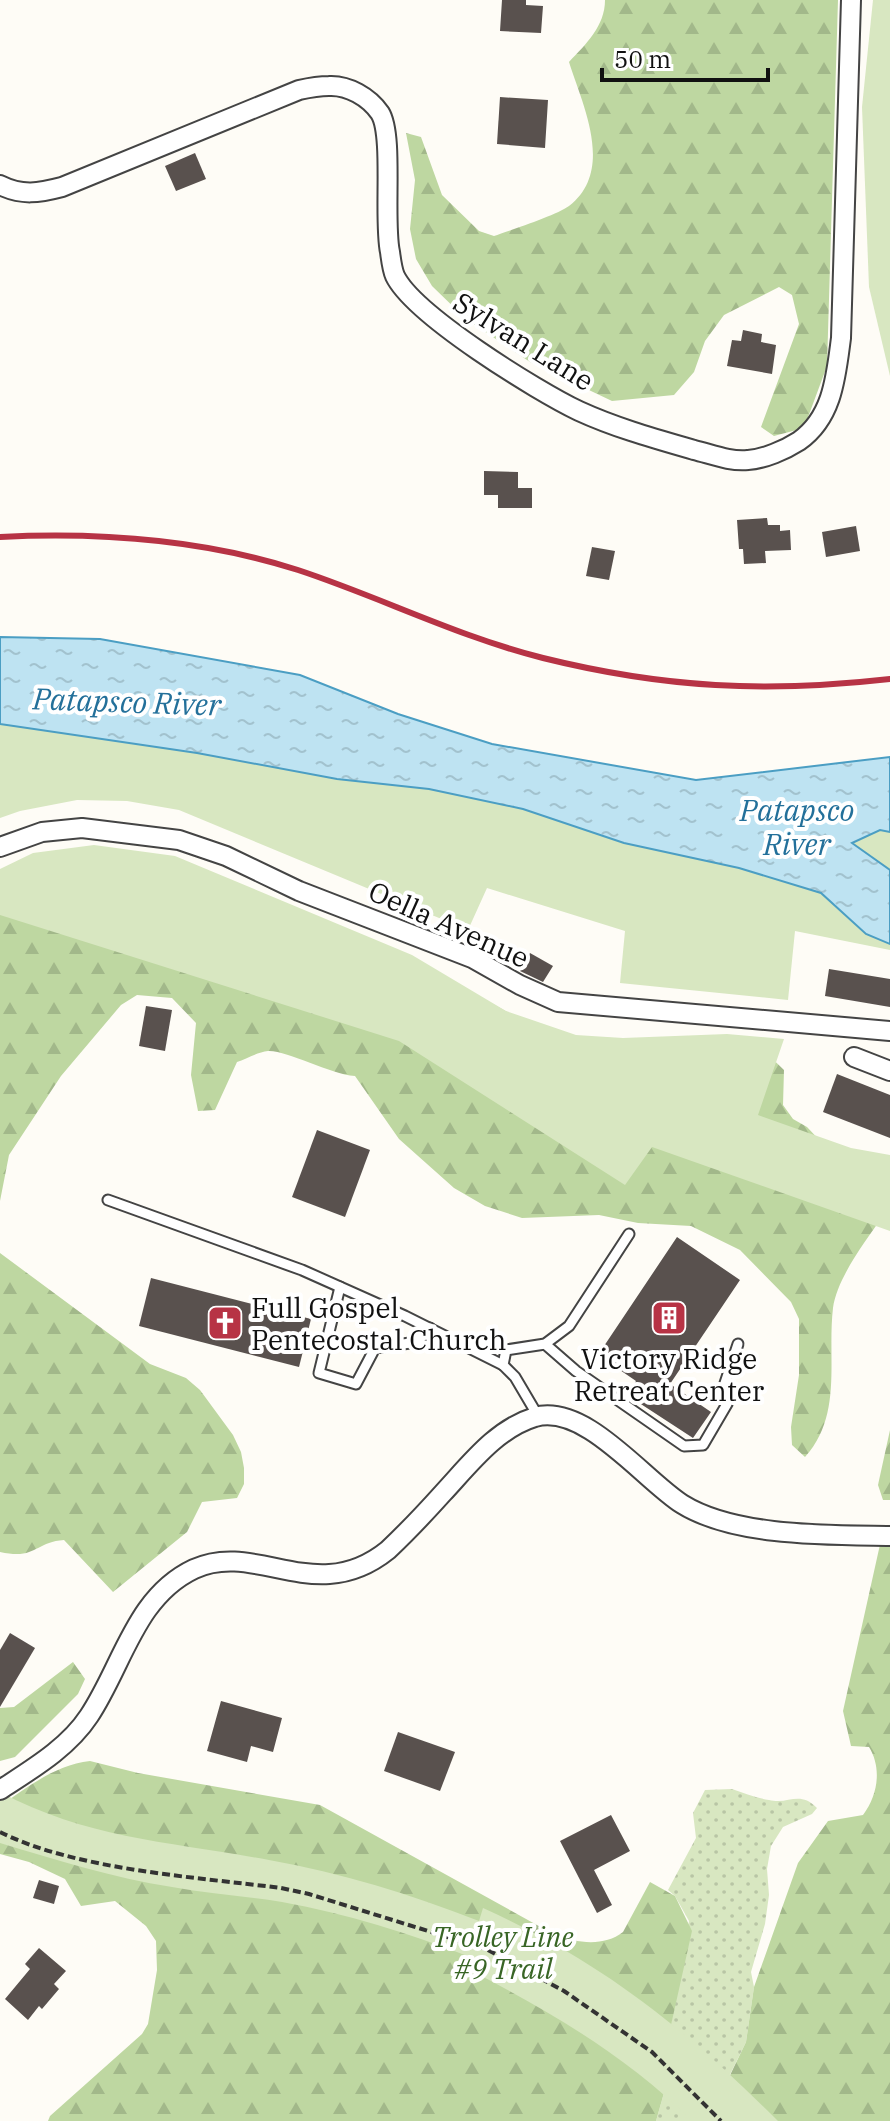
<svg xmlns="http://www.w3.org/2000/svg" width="890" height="2121" font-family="'IBM Plex Serif',serif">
<defs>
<pattern id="grass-dots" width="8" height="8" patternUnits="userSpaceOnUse" patternTransform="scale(2)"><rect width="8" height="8" fill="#d8e7c1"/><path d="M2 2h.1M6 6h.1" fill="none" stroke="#b8c5a5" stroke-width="1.8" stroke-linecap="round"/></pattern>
<pattern id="forest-firs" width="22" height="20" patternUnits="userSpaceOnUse" patternTransform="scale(2)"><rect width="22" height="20" fill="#bed7a1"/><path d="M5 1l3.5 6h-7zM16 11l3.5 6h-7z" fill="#a2b88a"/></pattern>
<pattern id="water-ripples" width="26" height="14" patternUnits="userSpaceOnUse" patternTransform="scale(2)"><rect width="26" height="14" fill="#bee3f2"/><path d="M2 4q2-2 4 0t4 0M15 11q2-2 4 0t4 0" fill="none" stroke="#a2c2ce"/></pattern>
</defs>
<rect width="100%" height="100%" fill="#fefcf6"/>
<path fill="url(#grass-dots)" d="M732,1789C744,1793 756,1798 769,1800C789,1805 799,1790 817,1808L812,1814L783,1827L771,1846L767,1869L769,1895L765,1924L751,1972L754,1987L746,2042L707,2121H656L675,2054L669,2034L689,1921L675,1896L668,1890L696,1838L693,1813L705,1790Z"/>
<g fill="url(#forest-firs)">
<path d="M605,0H838L827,366L804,428L774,436L761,427L799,324L792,295L779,287L724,315L705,341L694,372L674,395L612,401L530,362L466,319L432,286L416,259L410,229L415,180L406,133L421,137L442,195L479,231L494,236C511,230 557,215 569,206C615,170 583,106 569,62C586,44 605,26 605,0Z"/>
<path d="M0,872L415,961L549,1035L758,1045L784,1070L783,1105L793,1119L807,1127L842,1164L883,1216C866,1240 837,1278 833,1308C827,1359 843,1415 805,1457L792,1445L791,1427L799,1375V1319L791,1302L740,1250L691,1226L638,1223L599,1215L522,1218L485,1206L454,1188L399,1139L355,1076C329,1074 287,1050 268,1051C258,1052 246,1059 237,1062L215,1110L198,1111L191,1075L196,1023L172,998L137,995L121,1005L61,1076L9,1155L0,1201Z"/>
<path d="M0,1253L150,1364L186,1378L200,1390L233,1435L241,1452L244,1468V1484L237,1498L202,1502L187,1532L113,1592L64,1540C34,1542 37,1560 0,1552Z"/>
<path d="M890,1430V1500H883L878,1485Z"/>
<path d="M881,1540L890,1542V2121H708L746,2042L754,1987L798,1863L828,1821L863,1815C878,1795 882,1768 869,1747L851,1746L843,1711Z"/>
<path d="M73,1662L85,1679L78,1694L15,1757L0,1761V1708L14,1707Z"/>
<path d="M90,1761L138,1773L320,1805L555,1935C577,1943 604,1947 623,1932L650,1882L675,1896L692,1931L669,2034L675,2054L656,2121H48L50,2116L142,2034L148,2024L157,1970L156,1941L146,1926L115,1901L81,1906L65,1879L29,1862L0,1854V1806C28,1787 55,1765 90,1761Z"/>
</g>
<g fill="#d8e7c1">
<path d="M873,0H890V376L869,287L862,107Z"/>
<path d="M0,637L100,639L300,675L398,714L492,744L696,780L890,757V950L795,931L788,1000L620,983L625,931L487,888L468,930L179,810L127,801L77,800L20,811L0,818Z"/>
<path d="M94,845L175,856L412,955L506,1011L576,1035L623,1038L727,1034L784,1039L758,1115L851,1148L890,1155V1231L652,1147L625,1185L399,1041L0,915V869L33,853Z"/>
<path d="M0,1792C88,1839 173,1842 269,1860C342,1873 410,1894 479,1921L483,1908C602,1962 686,2029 778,2121H692C627,2056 549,2011 468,1969L470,1957C409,1933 347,1914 282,1902C246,1896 209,1894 172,1887C113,1878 57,1860 0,1843Z"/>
</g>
<path fill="url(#water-ripples)" stroke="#4b9ec3" stroke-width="2" d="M0,637L100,639L300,675L398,714L492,744L696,780L890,757V832L880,830L852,843L890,870V944L866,934L821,893L739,868L624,843L523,809L429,789L337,779L197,753L0,724Z"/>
<g fill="#59514e">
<path d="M502,0H526V5L543,6L541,33L500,31Z"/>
<path d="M500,97L548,100L545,148L497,144Z"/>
<path d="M195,153L206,179L176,191L165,166Z"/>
<path d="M743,330L762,334L761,342L776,345L772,374L727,366L732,340L741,341Z"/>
<path d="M484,471L518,472V488H532V508H498V495H484Z"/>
<path d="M767,518L768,525H780V531L790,530L791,550L765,551L766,563L744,564L743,549H739L737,520Z"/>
<path d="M856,526L860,551L826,557L822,532Z"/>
<path d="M592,547L615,551L609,580L586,576Z"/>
<path d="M530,953L553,966L543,982L520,971Z"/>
<path d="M829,969L890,979V1007L825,996Z"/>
<path d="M146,1006L172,1010L165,1051L139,1046Z"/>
<path d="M837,1074L890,1095V1138L823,1112Z"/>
<path d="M317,1130L370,1150L345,1217L292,1197Z"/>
<path d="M677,1237L740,1280L670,1384L711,1412L693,1438L627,1395L636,1381L598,1355Z"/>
<path d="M151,1278L311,1319L299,1367L139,1326Z"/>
<path d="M10,1633L35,1648L0,1707V1650Z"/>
<path d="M221,1701L282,1718L273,1752L251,1746L247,1762L207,1751Z"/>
<path d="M398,1732L455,1752L440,1791L384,1771Z"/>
<path d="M611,1815L630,1851L594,1870L612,1905L597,1913L560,1841Z"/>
<path d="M39,1880L59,1886L54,1904L33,1898Z"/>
<path d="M39,1948L66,1971L54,1984L59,1989L42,2009L39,2006L28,2020L5,1999L30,1969L25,1964Z"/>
</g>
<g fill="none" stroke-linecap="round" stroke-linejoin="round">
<defs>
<g id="lane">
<path d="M108,1200L302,1270L405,1316L503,1365"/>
<path d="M340,1287L319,1373L356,1384L375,1348L417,1342L430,1328"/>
<path d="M545,1344L576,1371L684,1446L703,1445L727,1404L725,1383L738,1344"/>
<path d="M538,1416L515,1377L503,1365L506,1350L545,1344L569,1326L629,1234"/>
</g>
<g id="street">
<path d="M0,185C22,196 39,193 62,187L299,90C308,88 319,86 329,86C348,85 369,97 380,113C394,135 383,220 390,252C391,259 392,269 395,276C414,315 537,391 579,411C616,428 656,439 694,450C711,454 730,462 748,460C764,459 785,450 799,441C833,417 836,376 841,338L851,0"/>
<path d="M0,847L42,832L82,828L179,840L226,856L299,891L472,958L520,985L558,1002L890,1031"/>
<path d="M854,1057L890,1071"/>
<path d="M0,1790C32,1769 68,1748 89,1716C123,1665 135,1597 194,1569C257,1540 316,1608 388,1550C407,1532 425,1513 443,1493C470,1464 496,1429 535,1417C585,1403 643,1479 682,1504C735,1537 829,1535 890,1536"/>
</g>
</defs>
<use href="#lane" stroke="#444" stroke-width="13"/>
<use href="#street" stroke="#444" stroke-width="22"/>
<path stroke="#333" stroke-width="4" stroke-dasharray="8 4" stroke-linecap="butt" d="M0,1832C76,1870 196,1877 281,1888L309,1894L486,1949L564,1991L652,2052L721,2121"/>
<use href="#lane" stroke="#fff" stroke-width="9"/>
<use href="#street" stroke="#fff" stroke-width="18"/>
<path stroke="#b73345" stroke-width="6" d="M0,537C101,532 201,539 298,570C380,597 459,637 543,658C664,688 766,693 890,679"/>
</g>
<defs>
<symbol id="building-square" viewBox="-11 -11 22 22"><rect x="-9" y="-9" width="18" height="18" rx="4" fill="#b73345" stroke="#fff"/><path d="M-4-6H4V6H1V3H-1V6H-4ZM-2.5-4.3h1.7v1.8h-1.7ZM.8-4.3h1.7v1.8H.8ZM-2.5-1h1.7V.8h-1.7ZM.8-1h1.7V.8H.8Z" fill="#fff"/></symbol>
<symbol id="church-square" viewBox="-11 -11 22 22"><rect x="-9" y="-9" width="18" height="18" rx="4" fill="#b73345" stroke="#fff"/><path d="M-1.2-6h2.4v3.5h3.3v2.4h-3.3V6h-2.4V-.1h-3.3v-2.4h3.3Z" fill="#fff"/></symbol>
</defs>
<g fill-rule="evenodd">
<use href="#building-square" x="649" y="1298" width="40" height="40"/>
<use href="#church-square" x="205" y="1303" width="40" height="40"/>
</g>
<g text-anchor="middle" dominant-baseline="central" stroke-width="8" stroke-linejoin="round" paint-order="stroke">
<g font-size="28" fill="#111" stroke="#fff">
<text transform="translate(524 341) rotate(32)">Sylvan Lane</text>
<text transform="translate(449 924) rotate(24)">Oella Avenue</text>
</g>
<g font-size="28" fill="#111" stroke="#fff" text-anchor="start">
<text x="251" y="1307">Full Gospel<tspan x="251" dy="32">Pentecostal Church</tspan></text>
<text x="669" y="1358" text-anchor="middle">Victory Ridge<tspan x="669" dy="32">Retreat Center</tspan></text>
</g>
<g font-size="28" font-style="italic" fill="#386525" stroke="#fff">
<text x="503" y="1936">Trolley Line<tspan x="503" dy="32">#9 Trail</tspan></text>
</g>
<g font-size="30" font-style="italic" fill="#23709a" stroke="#fff">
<text transform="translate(127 701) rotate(2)">Patapsco River</text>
<text x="797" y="809">Patapsco<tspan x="797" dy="34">River</tspan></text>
</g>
</g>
<path d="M602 68v12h166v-12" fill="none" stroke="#111111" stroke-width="4"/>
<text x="614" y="68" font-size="24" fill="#111111" stroke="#ffffff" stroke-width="6" paint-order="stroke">50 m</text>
</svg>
